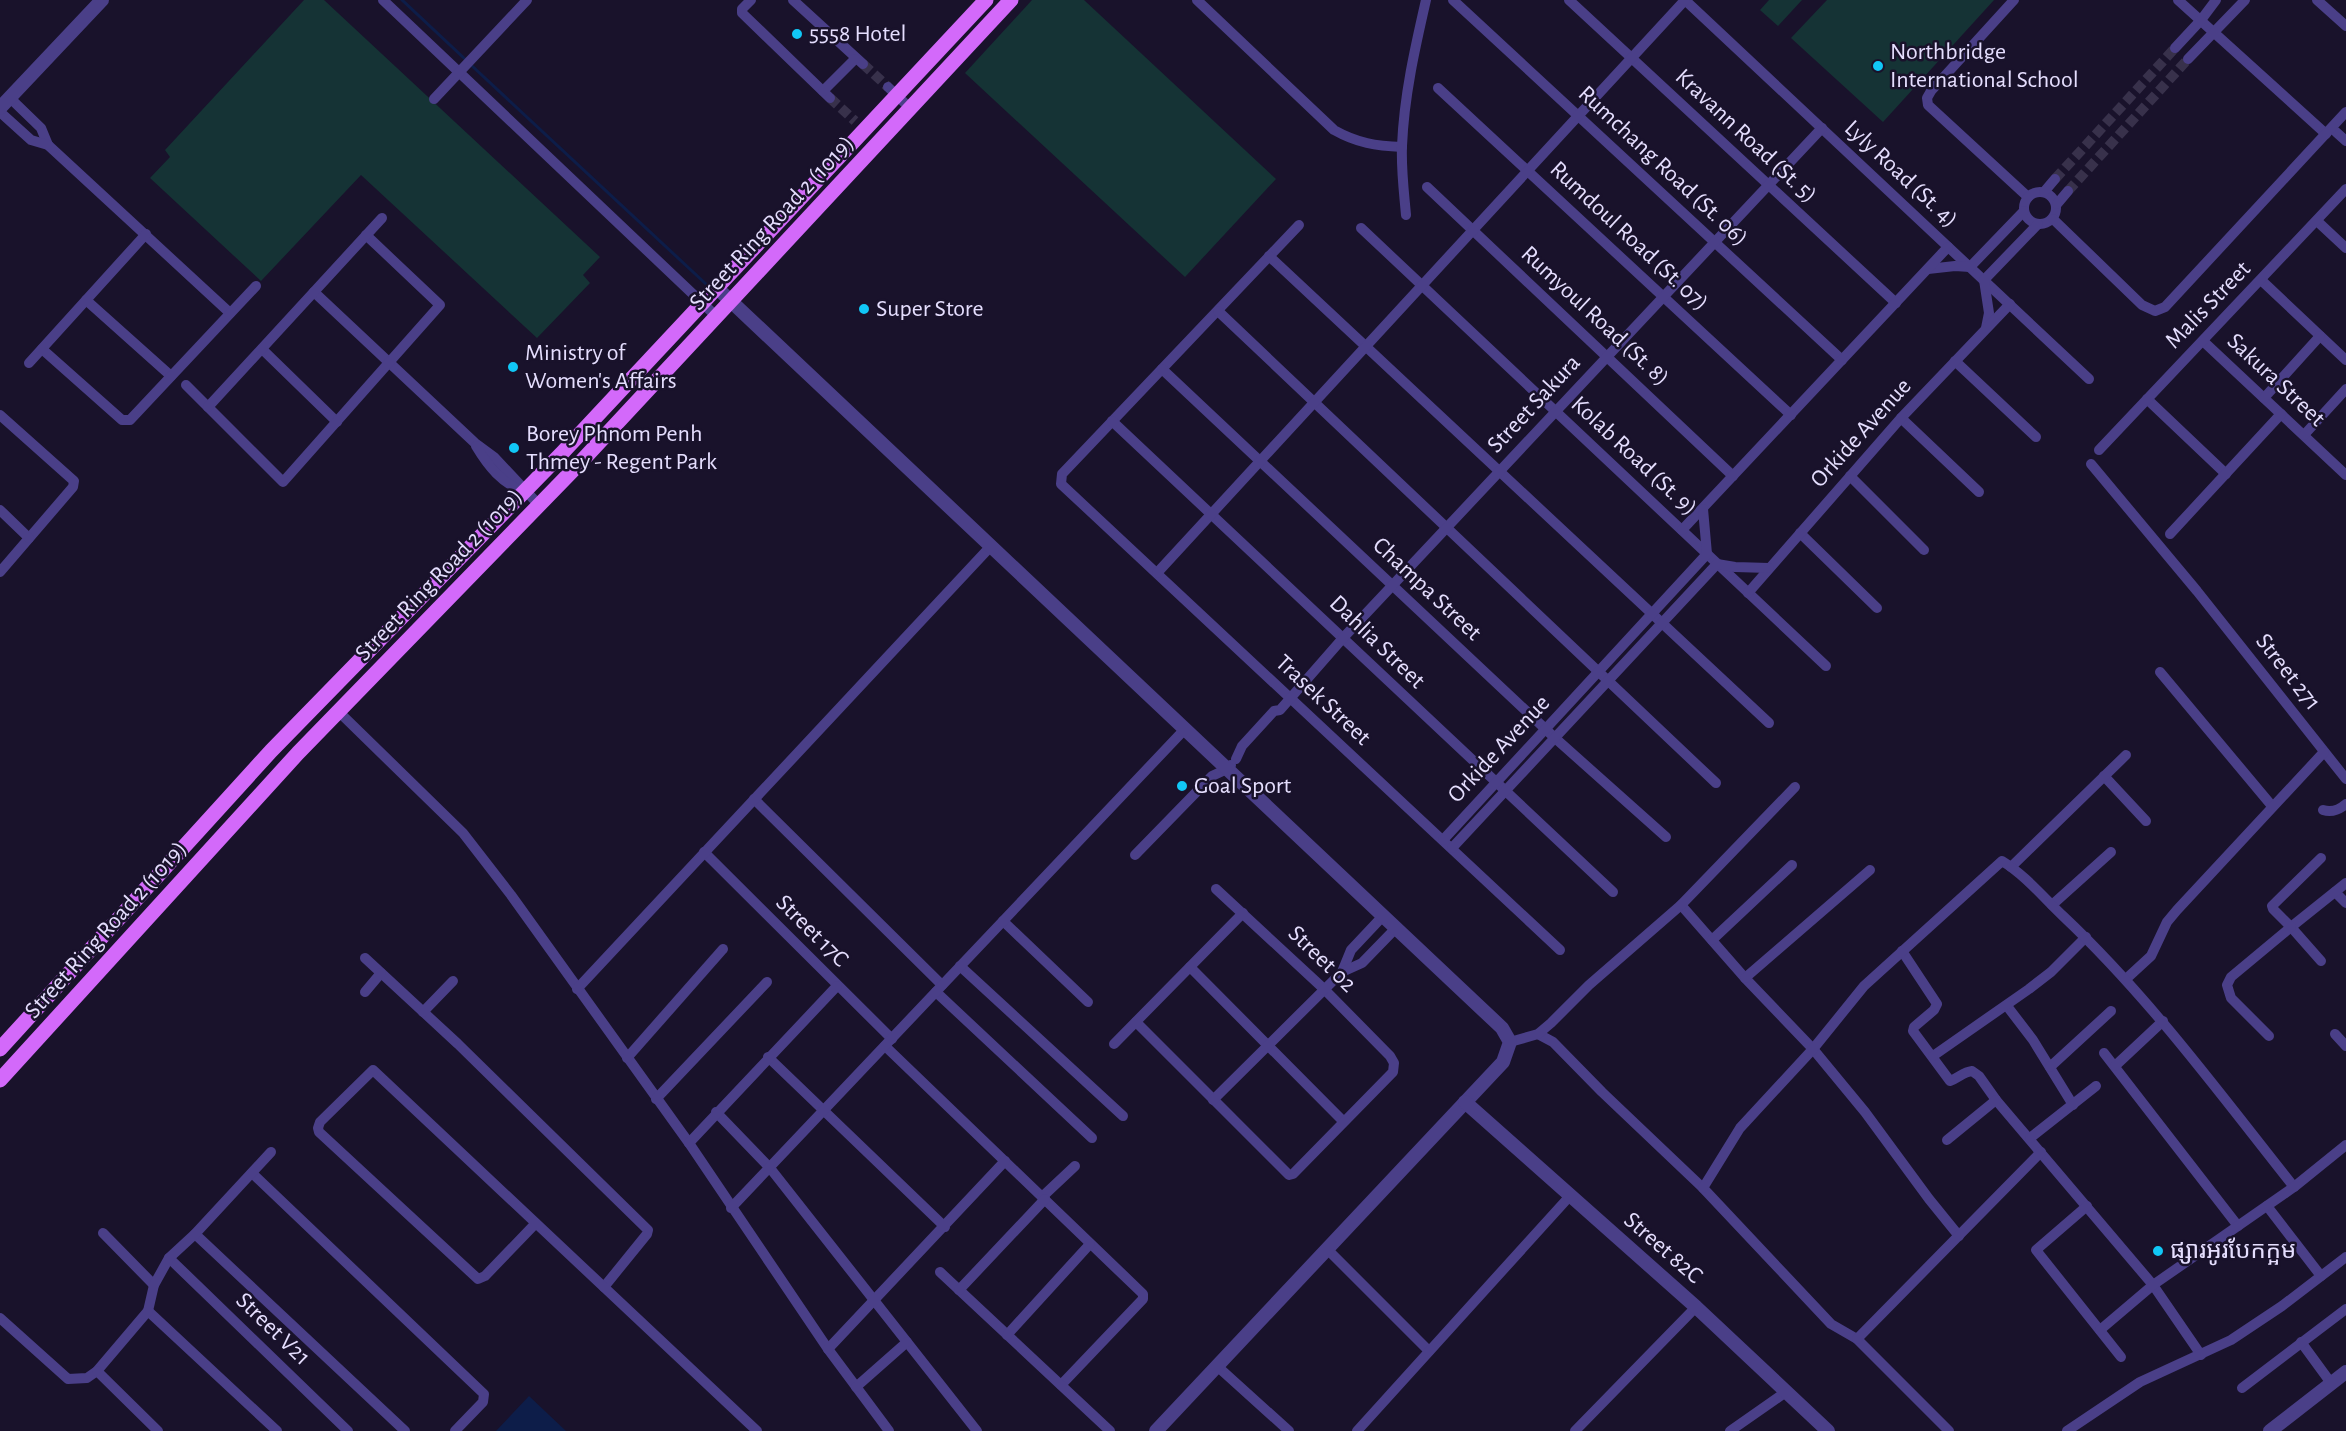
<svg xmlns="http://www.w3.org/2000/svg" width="2346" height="1431" font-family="'Alegreya Sans','Noto Sans Khmer',sans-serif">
<rect width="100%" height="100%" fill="#19122b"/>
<g fill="#153335">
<path d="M304,0H324L600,257L583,275L590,283L537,338L361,175L261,281L150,178L170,157L165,150Z"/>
<path d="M1032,0H1084L1276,179L1185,277L965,73Z"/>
<path d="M1769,0H1802L1778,26L1760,10Z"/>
<path d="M1827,0H1994L1883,122L1791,38Z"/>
</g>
<path fill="#0d1d49" d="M529,1396L566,1431H496Z"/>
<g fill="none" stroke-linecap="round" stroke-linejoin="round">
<g stroke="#0d1d49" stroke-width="3">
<path d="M402,0L466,60"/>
<path d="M471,65L707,285"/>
</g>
<g stroke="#38314b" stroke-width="10" stroke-dasharray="10 5" stroke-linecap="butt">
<path d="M863,64L888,87"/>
<path d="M830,98L855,121"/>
<path d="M2055,179L2175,48"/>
<path d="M2068,191L2188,59"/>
</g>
<g stroke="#4a3f88" stroke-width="10">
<path d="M383,0L716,316"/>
<path d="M751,0L742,9V13L830,98"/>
<path d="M793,0L863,64"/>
<path d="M1197,0L1334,130C1357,143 1376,146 1402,147"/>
<path d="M1453,0L1842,360"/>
<path d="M1569,0L1896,303"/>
<path d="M1685,0L2089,379"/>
<path d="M2014,0L1931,91L1927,98L1928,105L2028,197"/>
<path d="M2178,0L2326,134"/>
<path d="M2317,0L2346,26"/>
<path d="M2175,48L2201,20L2216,0"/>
<path d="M2188,59L2245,0"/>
<path d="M888,87L910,108"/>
<path d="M1438,88L1791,415"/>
<path d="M823,91L855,59"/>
<path d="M10,98L41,128L48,145"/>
<path d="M434,99L527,0"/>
<path d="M0,112L31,140L48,145L230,313"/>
<path d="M2336,132L2346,141"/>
<path d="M1427,187L1733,476"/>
<circle cx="2040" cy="208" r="16"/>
<path d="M2044,192L2055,179"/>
<path d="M2057,204L2068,191"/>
<path d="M1406,215C1404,192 1401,169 1402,146C1404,96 1415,48 1426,0"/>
<path d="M2053,219L2142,305L2155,311L2165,307L2346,112"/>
<path d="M2317,221L2346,248"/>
<path d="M1299,225L1062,474L1061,484L1560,950"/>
<path d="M1361,228L1826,666"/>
<path d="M1269,256L1769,723"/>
<path d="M1928,269L1955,266L1970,267L2024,211"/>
<path d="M2261,280L2346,360"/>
<path d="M314,292L475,443L494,457L539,505"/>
<path d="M86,300L171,376"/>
<path d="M1218,311L1716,783"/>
<path d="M1986,328L1989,313L1984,280L2038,224"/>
<path d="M2203,341L2346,475"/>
<path d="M42,349L122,420H130L256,286"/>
<path d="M262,349L337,422"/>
<path d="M1955,361L2036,437"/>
<path d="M29,363L146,234"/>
<path d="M1162,369L1555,738L1666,837"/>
<path d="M186,385L283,482L440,305L366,235"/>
<path d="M2264,398L2320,336"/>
<path d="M2147,399L2226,474"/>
<path d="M208,407L382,218"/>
<path d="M0,415L74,481L73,487L0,572"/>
<path d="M1901,418L1979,492"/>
<path d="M1112,421L1613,892"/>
<path d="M2304,435L2346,389"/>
<path d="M476,446C488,466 502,484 525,492"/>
<path d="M2099,450L2346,189"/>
<path d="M2091,464L2197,591L2346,779"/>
<path d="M1850,476L1924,550"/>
<path d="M0,510L29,538"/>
<path d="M1682,530L1948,247"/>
<path d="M1800,533L1877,608"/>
<path d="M2170,534L2281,414"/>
<path d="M1157,573L1685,0"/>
<path d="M1748,593L1901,418L2010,304"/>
<path d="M2160,672L2272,806"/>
<path d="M338,711L463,833L511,895L689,1143L828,1349L889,1431"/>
<path d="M1236,759L1242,746L1274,711L1280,710L1343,638L1822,128"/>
<path d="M2104,776L2146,821"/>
<path d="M754,799L942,985"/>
<path d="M2323,810C2332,813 2339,810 2346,804"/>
<path d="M1443,840L1707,554L1703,509"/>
<path d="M1452,848L1717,564L1735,567L1769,568"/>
<path d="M704,852L892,1039"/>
<path d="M1135,855L1212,776L1227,769L1231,765"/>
<path d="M2011,867L2126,755"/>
<path d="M2335,892L2346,903"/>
<path d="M1681,905L1745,978L1813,1049L1865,1112L1929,1199L1959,1236"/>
<path d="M2052,905L2111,852"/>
<path d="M1003,921L1088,1002"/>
<path d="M1712,940L1792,865"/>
<path d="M1902,951L1937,1004L1934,1010L1914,1027L1913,1031L1950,1081C1959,1078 1963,1072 1972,1071L1979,1076L1996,1100L2153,1285L2201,1355"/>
<path d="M365,958L458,1044L648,1230L647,1234L604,1287"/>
<path d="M2321,961L2291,927L2346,883"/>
<path d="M960,966L1123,1116"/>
<path d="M1190,967L1343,1121"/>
<path d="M1342,972L1351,950L1383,916"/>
<path d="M1745,978L1870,870"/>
<path d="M2126,979L2151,956L2167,922L2177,910L2324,752"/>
<path d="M577,989L991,546"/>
<path d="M365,992L381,973"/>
<path d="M936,992L1092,1138"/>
<path d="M2007,1006L2033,1040L2073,1105"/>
<path d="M423,1012L453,981"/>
<path d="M1136,1022L1289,1175L1293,1174L1393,1072L1394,1063L1390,1056L1324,989L1216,889"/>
<path d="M1538,1034L1553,1042L1602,1092L1703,1188L1831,1324L1857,1339L1949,1431"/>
<path d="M2335,1034L2346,1046"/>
<path d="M2269,1036L2231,998L2227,985L2231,977L2291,927L2273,909L2272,906L2321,858"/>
<path d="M1510,1042L1538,1034L1551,1023L1589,985L1681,905L1795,787"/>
<path d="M1114,1044L1243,913"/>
<path d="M885,1046L1143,1294V1299L1061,1385"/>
<path d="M2104,1053L2238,1226"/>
<path d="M1933,1056L2029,989L2051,972L2086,937"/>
<path d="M768,1057L945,1227"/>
<path d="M627,1058L723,949"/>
<path d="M2115,1066L2163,1021"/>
<path d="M2050,1067L2111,1011"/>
<path d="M656,1099L767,982"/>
<path d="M1213,1100L1342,972L1362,963L1396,928"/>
<path d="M716,1112L770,1168L977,1431"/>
<path d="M2030,1138L2096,1086"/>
<path d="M1947,1140L1996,1100"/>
<path d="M689,1143L837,986"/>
<path d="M252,1173L484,1394L483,1402L455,1431"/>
<path d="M1703,1188L1740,1128L1813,1049L1864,986L2002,861C2025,875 2044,898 2063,916C2150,998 2220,1094 2294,1187"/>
<path d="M1042,1197L1075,1166"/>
<path d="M2087,1206L2036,1250L2121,1357"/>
<path d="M2267,1206L2321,1276"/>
<path d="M731,1208L1185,729"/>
<path d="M536,1223L485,1276L478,1279L319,1132L318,1128L320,1122L373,1070L757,1431"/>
<path d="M103,1233L154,1285"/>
<path d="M195,1234L405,1431"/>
<path d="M1327,1249L1429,1351"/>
<path d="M169,1258L348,1431"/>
<path d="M940,1272L1110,1431"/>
<path d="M959,1290L1045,1199"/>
<path d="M148,1311L277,1431"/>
<path d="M0,1318L68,1379L87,1378L97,1371L148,1311L154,1285L169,1258L195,1234L271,1152"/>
<path d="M2100,1330L2153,1285L2294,1187L2346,1145"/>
<path d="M1007,1335L1090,1244"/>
<path d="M1857,1339L2041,1152"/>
<path d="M2301,1342L2331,1383"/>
<path d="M828,1349L1005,1161"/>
<path d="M1217,1366L1289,1431"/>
<path d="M97,1371L158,1431"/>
<path d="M856,1387L907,1342"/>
<path d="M2242,1388L2346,1309"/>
<path d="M1357,1431L1569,1197"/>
<path d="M1575,1431L1696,1307"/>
<path d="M1730,1431L1786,1392"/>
<path d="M2067,1431L2140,1382L2231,1340L2282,1306L2346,1257"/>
</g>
<g stroke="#4a3f88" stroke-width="14">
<path d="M0,108L102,0"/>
<path d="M717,288L1502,1028L1510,1042L1503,1062L1156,1431"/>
<path d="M1465,1102L1696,1307L1828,1431"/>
<path d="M2270,1431L2346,1372"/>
</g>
<g stroke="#d369fa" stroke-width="15">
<path d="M0,1049L271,751L563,452L986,0"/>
<path d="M0,1080L298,753L578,465L1011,0"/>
</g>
</g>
<g fill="#11c7f6" stroke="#19122b" stroke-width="2">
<circle cx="797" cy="34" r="6"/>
<circle cx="1878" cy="66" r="6"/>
<circle cx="864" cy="309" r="6"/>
<circle cx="513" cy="367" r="6"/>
<circle cx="514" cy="448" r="6"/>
<circle cx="1182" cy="786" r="6"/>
<circle cx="2158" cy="1251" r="6"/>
</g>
<g text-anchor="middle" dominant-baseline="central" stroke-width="5" stroke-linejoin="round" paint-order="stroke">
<g font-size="24" fill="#e5defe" stroke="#19122b" text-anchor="start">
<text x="809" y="34">5558 Hotel</text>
<text x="1890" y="52">Northbridge<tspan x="1890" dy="28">International School</tspan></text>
<text x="876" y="309">Super Store</text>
<text x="525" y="353">Ministry of<tspan x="525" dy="28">Women's Affairs</tspan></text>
<text x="526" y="434">Borey Phnom Penh<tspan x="526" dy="28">Thmey - Regent Park</tspan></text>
<text x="1194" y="786">Goal Sport</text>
<text x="2170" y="1251">ផ្សារអូរបែកក្អម</text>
</g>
<g font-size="24" fill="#e5defe" stroke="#19122b">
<text transform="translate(1746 136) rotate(43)">Kravann Road (St. 5)</text>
<text transform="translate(1663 166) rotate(43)">Rumchang Road (St. 06)</text>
<text transform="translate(1901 174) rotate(43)">Lyly Road (St. 4)</text>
<text transform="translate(772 223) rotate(-47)">Street Ring Road 2 (1019)</text>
<text transform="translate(1629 236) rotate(43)">Rumdoul Road (St. 07)</text>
<text transform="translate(2208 305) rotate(-46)">Malis Street</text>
<text transform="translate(1595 316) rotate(43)">Rumyoul Road (St. 8)</text>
<text transform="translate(2276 380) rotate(43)">Sakura Street</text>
<text transform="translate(1534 404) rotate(-47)">Street Sakura</text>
<text transform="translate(1861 433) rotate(-48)">Orkide Avenue</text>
<text transform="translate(1634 456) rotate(43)">Kolab Road (St. 9)</text>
<text transform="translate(439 575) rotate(-46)">Street Ring Road 2 (1019)</text>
<text transform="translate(1427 589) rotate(43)">Champa Street</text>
<text transform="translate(1377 642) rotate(44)">Dahlia Street</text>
<text transform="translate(2288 672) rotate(52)">Street 271</text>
<text transform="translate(1323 700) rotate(43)">Trasek Street</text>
<text transform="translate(1499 749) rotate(-47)">Orkide Avenue</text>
<text transform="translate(106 930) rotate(-48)">Street Ring Road 2 (1019)</text>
<text transform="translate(812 931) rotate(45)">Street 17C</text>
<text transform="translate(1322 959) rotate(44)">Street 02</text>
<text transform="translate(1663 1248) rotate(41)">Street 82C</text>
<text transform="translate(273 1329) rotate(44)">Street V21</text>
</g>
</g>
</svg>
